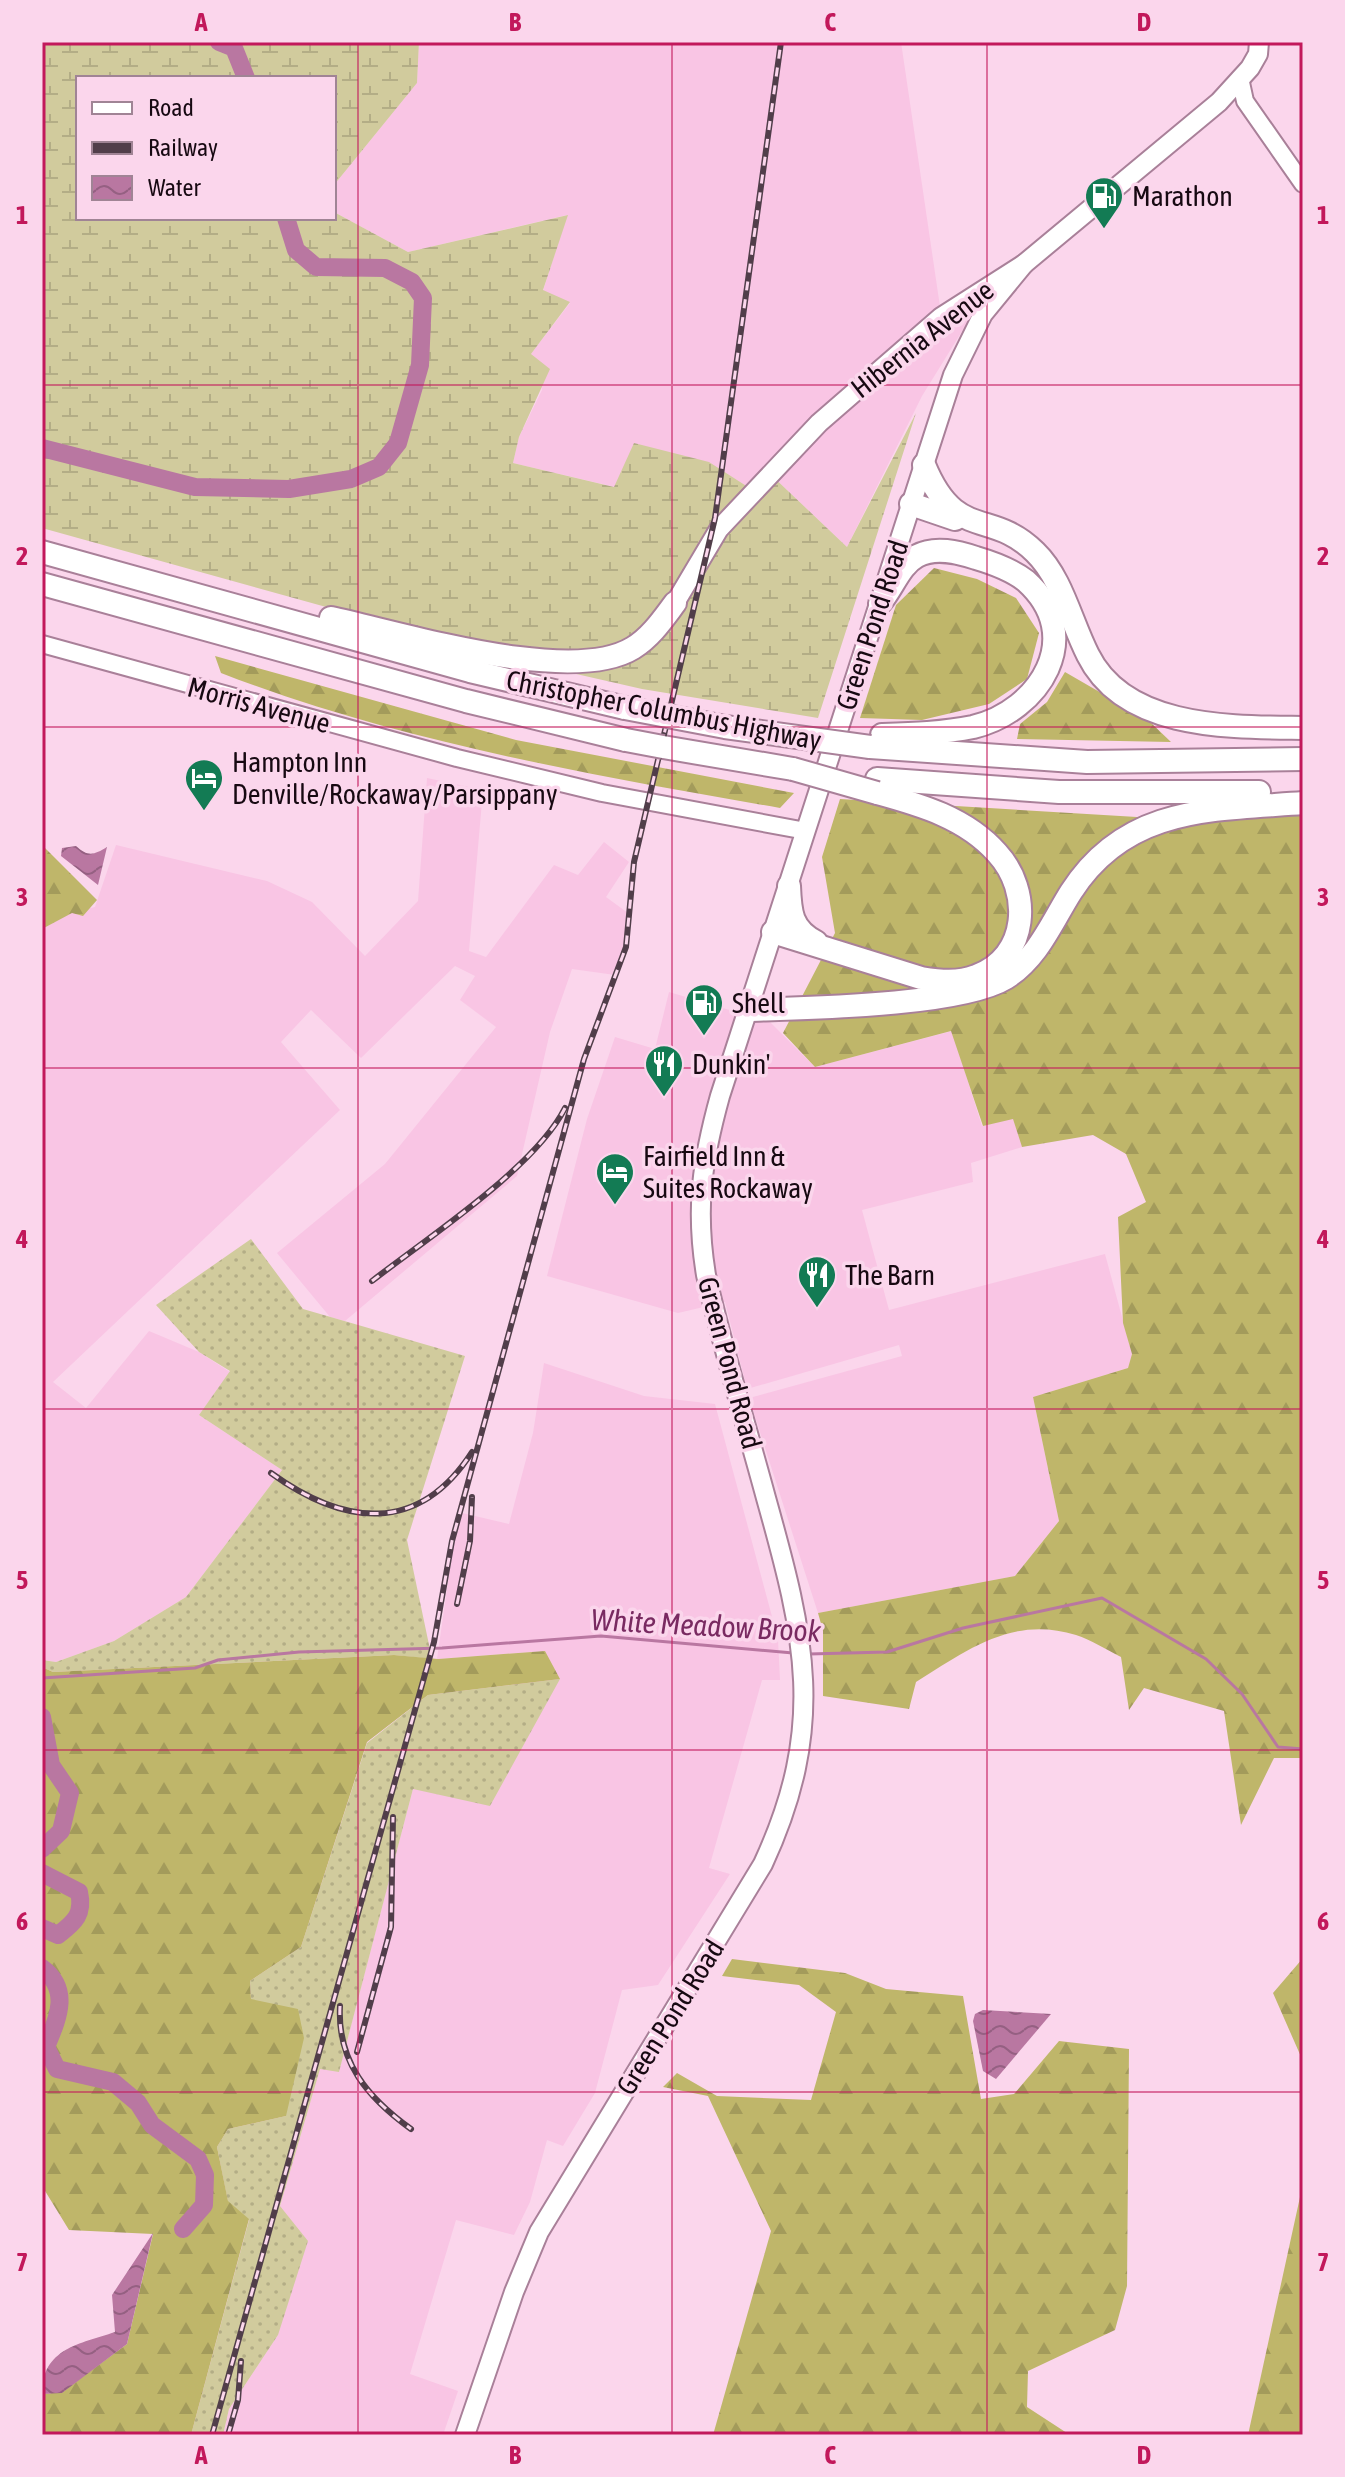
<svg xmlns="http://www.w3.org/2000/svg" width="1345" height="2477" font-family="'Asap Condensed',sans-serif">
<defs>
<pattern id="grass-dots" width="8" height="8" patternUnits="userSpaceOnUse" patternTransform="scale(2)"><rect width="8" height="8" fill="#d1cb9d"/><path d="M2 2h.1M6 6h.1" fill="none" stroke="#b3ad86" stroke-width="1.8" stroke-linecap="round"/></pattern>
<pattern id="forest-firs" width="22" height="20" patternUnits="userSpaceOnUse" patternTransform="scale(2)"><rect width="22" height="20" fill="#bfb66a"/><path d="M5 1l3.5 6h-7zM16 11l3.5 6h-7z" fill="#a39b5b"/></pattern>
<pattern id="wetland-marsh" width="20" height="14" patternUnits="userSpaceOnUse" patternTransform="scale(2)"><rect width="20" height="14" fill="#d1cb9d"/><path d="M1 5h8M5 5V1M11 12h8M15 12V8" fill="none" stroke="#b3ad86"/></pattern>
<pattern id="water-waves" width="16" height="10" patternUnits="userSpaceOnUse" patternTransform="scale(2)"><rect width="16" height="10" fill="#b977a1"/><path d="M0 5q4-4 8 0t8 0" fill="none" stroke="#956082"/></pattern>
</defs>
<rect width="100%" height="100%" fill="#fbd6ec"/>
<g fill="#f9c5e4">
<path d="M419,42H901L943,327L982,299L922,396L847,547L767,471L751,489L615,487L513,463L519,437L542,390L531,354L570,303L543,291L567,215L408,252L334,212V185L417,83Z"/>
<path d="M427,778L483,790L469,951L486,957L554,865L578,875L604,842L629,862L606,897L632,916L615,975L572,969L550,1032L517,1176L345,1321L330,1317L277,1253L385,1164L496,1027L460,1000L475,976L455,966L361,1058L311,1010L281,1042L340,1110L53,1382L86,1408L149,1331L199,1352L230,1372L199,1415L282,1470L186,1597L114,1641L56,1662L42,1660V929L72,912L95,907L116,845L267,881L312,902L365,956L418,901Z"/>
<path d="M669,992L770,1022L815,1067L952,1031L982,1126L1013,1118L1022,1147L971,1163L973,1182L862,1210L889,1310L1105,1254L1132,1354L1128,1368L1033,1397L1059,1521L1015,1576L818,1613L749,1398L902,1356L899,1345L747,1389L725,1302L678,1313L547,1276L587,1119L615,1037L655,1049Z"/>
<path d="M544,1363L644,1396L715,1404L778,1639L780,1680H762L709,1868L730,1874L658,1985L622,1990L595,2093L563,2146L547,2140L530,2202L514,2235L456,2220L410,2374L458,2391L443,2435H223L229,2409L278,2335L280,2206L320,2068L339,2071L413,1789L545,1651L437,1659L458,1512L509,1524L533,1433Z"/>
</g>
<g fill="url(#grass-dots)">
<path d="M251,1239L303,1309L465,1356L407,1540L432,1659L394,1655L53,1672L42,1667V1660L56,1662L114,1641L186,1597L282,1470L199,1415L230,1371L199,1352L156,1305Z"/>
<path d="M560,1679L490,1806L413,1789L339,2072L320,2069L280,2206L308,2241L278,2335L229,2409L223,2435H191L249,2220L228,2202L217,2147L228,2129L286,2116L251,1999L250,1981L301,1947L367,1743L428,1695Z"/>
</g>
<g fill="url(#forest-firs)">
<path d="M934,568L977,579L1016,598L1039,633L1027,679L989,704L922,720L860,718L896,605Z"/>
<path d="M215,656L516,740L794,793L780,808C592,775 399,742 221,673Z"/>
<path d="M1065,672L1148,720L1171,742L1017,739L1020,724L1047,702Z"/>
<path d="M840,799L1137,817L1303,811V1758H1274L1241,1825L1224,1711L1144,1688L1129,1710L1121,1657C1107,1650 1091,1640 1076,1635C1013,1615 967,1650 916,1682L909,1709L823,1696V1631L818,1613L1015,1576L1059,1521L1033,1397L1128,1368L1132,1354L1123,1323L1118,1217L1146,1202L1126,1154L1093,1135L1022,1147L1013,1119L983,1126L951,1031L815,1067L783,1033L835,933L822,857Z"/>
<path d="M42,845L97,900L83,916L72,913L42,929Z"/>
<path d="M545,1651L560,1679L428,1695L367,1742L301,1947L250,1981L251,1999L298,2009L304,2038L286,2116L228,2129L217,2147L228,2201L249,2219L191,2435H42V2394L62,2392L127,2344L153,2234L69,2230L42,2186V1667L53,1672L394,1655L438,1659Z"/>
<path d="M1303,1958V2435H1248L1300,2197L1302,2059L1273,1993Z"/>
<path d="M732,1959L845,1973L886,1989L963,1996L981,2099L1014,2094L1059,2041L1129,2049L1127,2286L1115,2330L1028,2371L1027,2407L1070,2435H713L771,2231L708,2096L663,2087L677,2073L717,2096L811,2100L836,2012L799,1985L722,1976Z"/>
</g>
<path fill="url(#wetland-marsh)" d="M42,42H419L417,83L334,185V78H78V218H334V212L408,252L568,215L543,290L570,302L531,354L550,369L519,437L513,463L614,487L634,443L709,462L751,489L767,471L847,547L916,413L818,718L642,689L528,663L42,528Z"/>
<g fill="url(#water-waves)">
<path d="M76,846C88,857 94,855 107,847L98,885L61,856L62,848Z"/>
<path d="M983,2010L1051,2014L996,2079L983,2071L973,2021L975,2014Z"/>
<path d="M153,2233L127,2344L62,2393L42,2394C42,2348 80,2344 115,2332L112,2295Z"/>
</g>
<g fill="none" stroke-linecap="round" stroke-linejoin="round">
<g stroke="#b977a1" stroke-width="3">
<path d="M809,1654L887,1652L963,1628L1102,1598L1206,1659L1242,1694L1278,1747L1303,1749"/>
<path d="M42,1678L195,1668L218,1660L299,1652L442,1648L601,1636L793,1653"/>
</g>
<g stroke="#b977a1" stroke-width="18">
<path d="M219,42L234,48L246,78"/>
<path d="M42,448L195,487L289,489L351,479L379,467L398,443L420,365L423,298L412,282L385,268L316,267L296,250L286,218"/>
<path d="M42,1717L51,1765L70,1793L61,1831L42,1849"/>
<path d="M42,1873L79,1892C84,1914 75,1922 58,1935L42,1928"/>
<path d="M42,1968C71,1990 58,2018 46,2047L57,2069L113,2082L138,2103L152,2125L198,2159L205,2175L204,2205L183,2229"/>
</g>
<defs>
<g id="secondary">
<path d="M1240,78L1245,101L1303,184"/>
<path d="M42,644L457,758L602,793L806,831"/>
</g>
<g id="primary">
<path d="M675,603L719,529L819,423L941,317L1024,264L1219,102L1250,68L1258,54L1259,42"/>
<path d="M465,2435L514,2292L539,2232L763,1864C827,1726 805,1637 766,1498C746,1424 723,1350 706,1275C695,1208 702,1161 720,1096L953,375L983,314L1024,264"/>
</g>
<g id="highway">
<path d="M924,465C956,543 991,508 1035,552C1062,578 1071,622 1088,655C1125,730 1232,727 1303,728"/>
<path d="M911,504L955,519"/>
<path d="M42,552L470,671L625,708"/>
<path d="M42,584L466,701L626,740"/>
<path d="M880,603C893,588 900,565 917,556C935,546 958,552 976,558C993,563 1012,570 1026,581C1087,636 1040,711 973,727C943,733 912,734 882,735"/>
<path d="M331,618C402,633 571,686 633,648C651,637 663,619 675,603"/>
<path d="M663,747L793,769"/>
<path d="M870,747L1087,762L1303,759"/>
<path d="M877,779L1059,792H1259"/>
<path d="M789,886C790,912 791,929 816,942"/>
<path d="M773,932L921,978C940,981 958,983 976,976C1029,957 1032,891 997,853C966,818 921,805 877,793"/>
<path d="M748,1010C807,1008 960,1006 1006,978C1038,958 1052,922 1071,892C1126,806 1211,810 1303,803"/>
</g>
</defs>
<use href="#secondary" stroke="#a98099" stroke-width="20"/>
<use href="#primary" stroke="#a98099" stroke-width="22"/>
<use href="#highway" stroke="#a98099" stroke-width="26"/>
<use href="#secondary" stroke="#fff" stroke-width="16"/>
<use href="#primary" stroke="#fff" stroke-width="18"/>
<use href="#highway" stroke="#fff" stroke-width="22"/>
<defs>
<g id="rail">
<path d="M372,1281C427,1238 535,1168 565,1108"/>
<path d="M271,1473C343,1525 418,1536 472,1452"/>
<path d="M457,1604L470,1541L472,1497"/>
<path d="M340,2006C337,2062 368,2098 411,2129"/>
<path d="M357,2052L391,1927L393,1817"/>
<path d="M212,2435L434,1642L452,1541L584,1059L626,947L634,862L715,518L781,42"/>
<path d="M228,2435L238,2400L241,2361"/>
</g>
</defs>
<use href="#rail" stroke="#513e4a" stroke-width="6"/>
<use href="#rail" stroke="#fbd6ec" stroke-width="3" stroke-dasharray="9" stroke-linecap="butt"/>
<defs>
<g id="highway-bridge">
<path d="M625,708L725,727L870,747"/>
<path d="M626,740L663,747"/>
<path d="M793,769L877,793"/>
</g>
</defs>
<use href="#highway-bridge" stroke="#a98099" stroke-width="26" stroke-linecap="butt"/>
<use href="#highway-bridge" stroke="#fff" stroke-width="22"/>
</g>
<path fill="none" stroke="#c2185b" stroke-width="2" stroke-opacity="0.55" d="M358,42V2435M672,42V2435M987,42V2435M42,385H1303M42,727H1303M42,1068H1303M42,1409H1303M42,1750H1303M42,2092H1303"/>
<defs>
<symbol id="fuel-pin" viewBox="-11 -11 22 30"><path d="M0 17L-7.5 6A9.5 9.5 0 1 1 7.5 6Z" fill="#137b54" stroke="#fbd6ec"/><path d="M-5.5-6h7V0h2V4h1.3V-2.5L3-4.5l.8-.8L6-3V5H2.5V1h-1V6h-7ZM-4.2-4.7v3.2H.2V-4.7Z" fill="#fff"/></symbol>
<symbol id="hotel-pin" viewBox="-11 -11 22 30"><path d="M0 17L-7.5 6A9.5 9.5 0 1 1 7.5 6Z" fill="#137b54" stroke="#fbd6ec"/><path d="M-6-4.5h1.5V1H6V5H4.5V3h-9V5H-6ZM-4 0a1.8 1.8 0 1 1 3.6 0ZM.5 0V-2.5h3Q6-2.5 6 0Z" fill="#fff"/></symbol>
<symbol id="restaurant-pin" viewBox="-11 -11 22 30"><path d="M0 17L-7.5 6A9.5 9.5 0 1 1 7.5 6Z" fill="#137b54" stroke="#fbd6ec"/><path d="M-5-6h1v4h1v-4h1v4h1v-4h1v5L-1.5 .5V6h-2V.5L-5-1ZM5-6V6H3V1.5H1.5Q1.5-4 5-6Z" fill="#fff"/></symbol>
</defs>
<g fill-rule="evenodd">
<use href="#fuel-pin" x="1082" y="174" width="44" height="60"/>
<use href="#hotel-pin" x="182" y="756" width="44" height="60"/>
<use href="#fuel-pin" x="682" y="981" width="44" height="60"/>
<use href="#restaurant-pin" x="642" y="1042" width="44" height="60"/>
<use href="#hotel-pin" x="593" y="1150" width="44" height="60"/>
<use href="#restaurant-pin" x="795" y="1253" width="44" height="60"/>
</g>
<g text-anchor="middle" dominant-baseline="central" stroke-width="7" stroke-linejoin="round" paint-order="stroke">
<g font-size="28" fill="#170912" stroke="#fbd6ec" text-anchor="start">
<text x="1132" y="196">Marathon</text>
<text x="232" y="762">Hampton Inn<tspan x="232" dy="32">Denville/Rockaway/Parsippany</tspan></text>
<text x="732" y="1003">Shell</text>
<text x="692" y="1064">Dunkin'</text>
<text x="643" y="1156">Fairfield Inn &amp;<tspan x="643" dy="32">Suites Rockaway</tspan></text>
<text x="845" y="1275">The Barn</text>
</g>
<g font-size="28" fill="#170912" stroke="#fbd6ec">
<text transform="translate(922 339) rotate(-38)">Hibernia Avenue</text>
<text transform="translate(872 625) rotate(-72)">Green Pond Road</text>
<text transform="translate(259 705) rotate(15)">Morris Avenue</text>
<text transform="translate(664 710) rotate(11)">Christopher Columbus Highway</text>
<text transform="translate(730 1363) rotate(75)">Green Pond Road</text>
<text transform="translate(670 2017) rotate(-58)">Green Pond Road</text>
</g>
<g font-size="30" font-style="italic" fill="#792a61" stroke="#fbd6ec">
<text transform="translate(706 1625) rotate(3)">White Meadow Brook</text>
</g>
</g>
<rect width="1345" height="2477" fill="none" stroke="#fbd6ec" stroke-width="88"/>
<rect x="76" y="76" width="260" height="144" fill="#fbd6ec" stroke="#a08495" stroke-width="2"/>
<rect x="92" y="102" width="40" height="12" fill="#ffffff" stroke="#a08495" stroke-width="2"/>
<text x="148" y="116" font-size="24" fill="#170912">Road</text>
<rect x="92" y="142" width="40" height="12" fill="#513e4a" stroke="#a08495" stroke-width="2"/>
<text x="148" y="156" font-size="24" fill="#170912">Railway</text>
<rect x="92" y="176" width="40" height="24" fill="url(#water-waves)" stroke="#a08495" stroke-width="2"/>
<text x="148" y="196" font-size="24" fill="#170912">Water</text>
<rect x="44" y="44" width="1257" height="2389" fill="none" stroke="#c2185b" stroke-width="3"/>
<g font-size="26" text-anchor="middle" font-weight="bold" fill="#c2185b">
<text x="201" y="31">A</text>
<text x="515" y="31">B</text>
<text x="830" y="31">C</text>
<text x="1144" y="31">D</text>
<text x="22" y="224">1</text>
<text x="1323" y="224">1</text>
<text x="22" y="565">2</text>
<text x="1323" y="565">2</text>
<text x="22" y="906">3</text>
<text x="1323" y="906">3</text>
<text x="22" y="1248">4</text>
<text x="1323" y="1248">4</text>
<text x="22" y="1589">5</text>
<text x="1323" y="1589">5</text>
<text x="22" y="1930">6</text>
<text x="1323" y="1930">6</text>
<text x="22" y="2271">7</text>
<text x="1323" y="2271">7</text>
<text x="201" y="2464">A</text>
<text x="515" y="2464">B</text>
<text x="830" y="2464">C</text>
<text x="1144" y="2464">D</text>
</g>
</svg>
